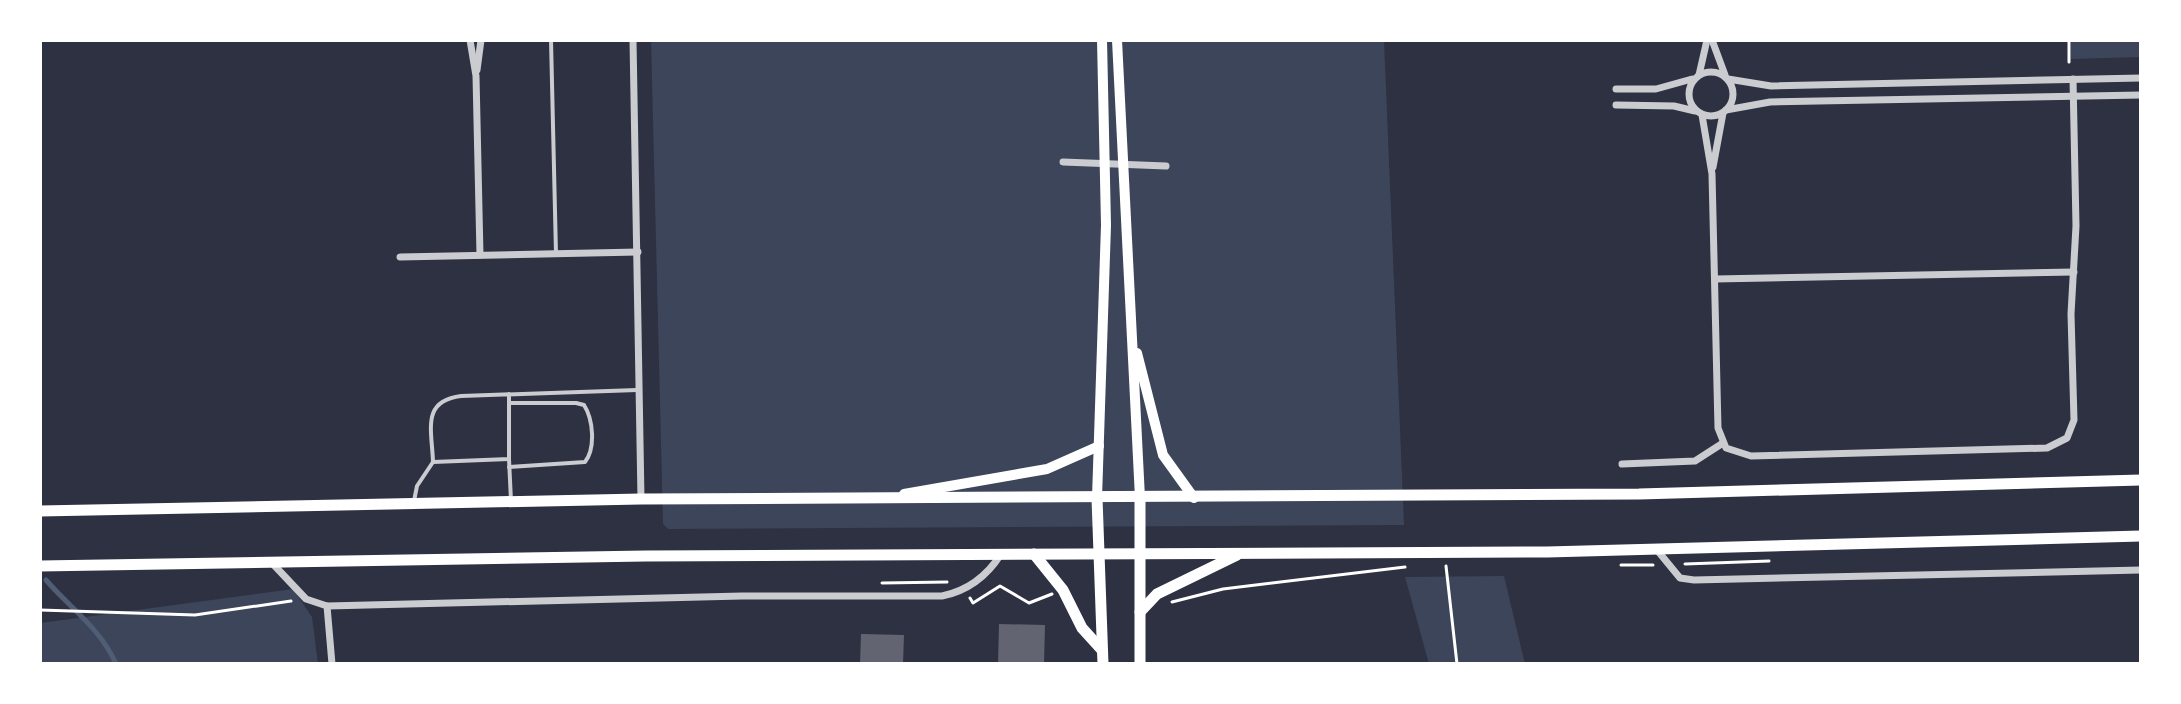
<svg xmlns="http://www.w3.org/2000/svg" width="2181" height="704" font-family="'Golos Text',sans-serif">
<rect width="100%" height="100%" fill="#2d3142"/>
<g fill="#3c4559">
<path d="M651,40H1384L1404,525L668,529L663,524Z"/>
<path d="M2071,40H2141V57L2071,59Z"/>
<path d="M1504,576L1525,664H1429L1405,577Z"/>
<path d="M293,589L312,617L318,664H40V623Z"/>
</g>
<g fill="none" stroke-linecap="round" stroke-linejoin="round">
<path stroke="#4f5d75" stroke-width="5" d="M46,580C70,608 101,629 116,664"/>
</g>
<g fill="#626471">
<path d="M999,624L1045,625L1044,664H998Z"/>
<path d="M861,634L904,635L903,664H860Z"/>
</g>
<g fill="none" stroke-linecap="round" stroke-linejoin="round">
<g stroke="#fff" stroke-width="3">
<path d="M2069,40V62"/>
<path d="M1685,564L1769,561"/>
<path d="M1621,565H1653"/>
<path d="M1446,566L1457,664"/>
<path d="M882,583L947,582"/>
<path d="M970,598L973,603L1000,586L1029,603L1052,594"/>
<path d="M1172,602L1223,589L1405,567"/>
<path d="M40,610L195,615L291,601"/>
</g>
<g stroke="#caccd0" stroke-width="4">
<path d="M551,40L556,254"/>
<path d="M509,394V459L433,462C432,430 421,401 461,396L637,390"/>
<path d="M509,403H576L584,405C593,419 596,448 585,462L509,467"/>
<path d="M509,459L511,501"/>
<path d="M414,501L417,486L433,462"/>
</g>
<g stroke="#caccd0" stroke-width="7">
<path d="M470,40L476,76L480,255"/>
<path d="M633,40L641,499"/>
<path d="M1712,40L1725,75"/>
<path d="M477,70L481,40"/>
<circle cx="1711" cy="94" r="22"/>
<path d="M1699,75L1707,40"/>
<path d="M1728,79L1771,86L2141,78"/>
<path d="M1616,89H1656L1692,79"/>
<path d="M1616,105L1674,106L1695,111"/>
<path d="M1726,110L1770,102L2141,95"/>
<path d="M1702,115L1712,174L1718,428L1726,448L1751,456L2047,448L2067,438L2074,420L2071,314L2076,226L2073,79"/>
<path d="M1063,162L1166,166"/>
<path d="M1713,167L1723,113"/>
<path d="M400,257L638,252"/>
<path d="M1715,279L2074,272"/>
<path d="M1622,464L1695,461L1723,443"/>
<path d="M1657,550L1680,578L1694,580L2141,570"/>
<path d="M272,563L306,599L327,606L332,664"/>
<path d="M327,606L742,596H942C967,591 987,576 1001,554"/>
</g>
<g stroke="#fff" stroke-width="10">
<path d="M1117,40L1140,498"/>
<path d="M1137,353L1163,455L1194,498"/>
<path d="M904,494L1047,469L1099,446"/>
<path d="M1097,498L1106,225L1102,40"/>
</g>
<g stroke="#fff" stroke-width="11">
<path d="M1097,498L1103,664"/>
<path d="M1140,498V664"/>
<path d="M40,511L641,499L1639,494L2141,480"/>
<path d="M1034,554L1063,590L1082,628L1102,650"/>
<path d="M40,566L646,556L1547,552L2141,536"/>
<path d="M1140,612L1157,594L1237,555"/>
</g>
</g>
<rect width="2181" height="704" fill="none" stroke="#ffffff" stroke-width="84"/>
</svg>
